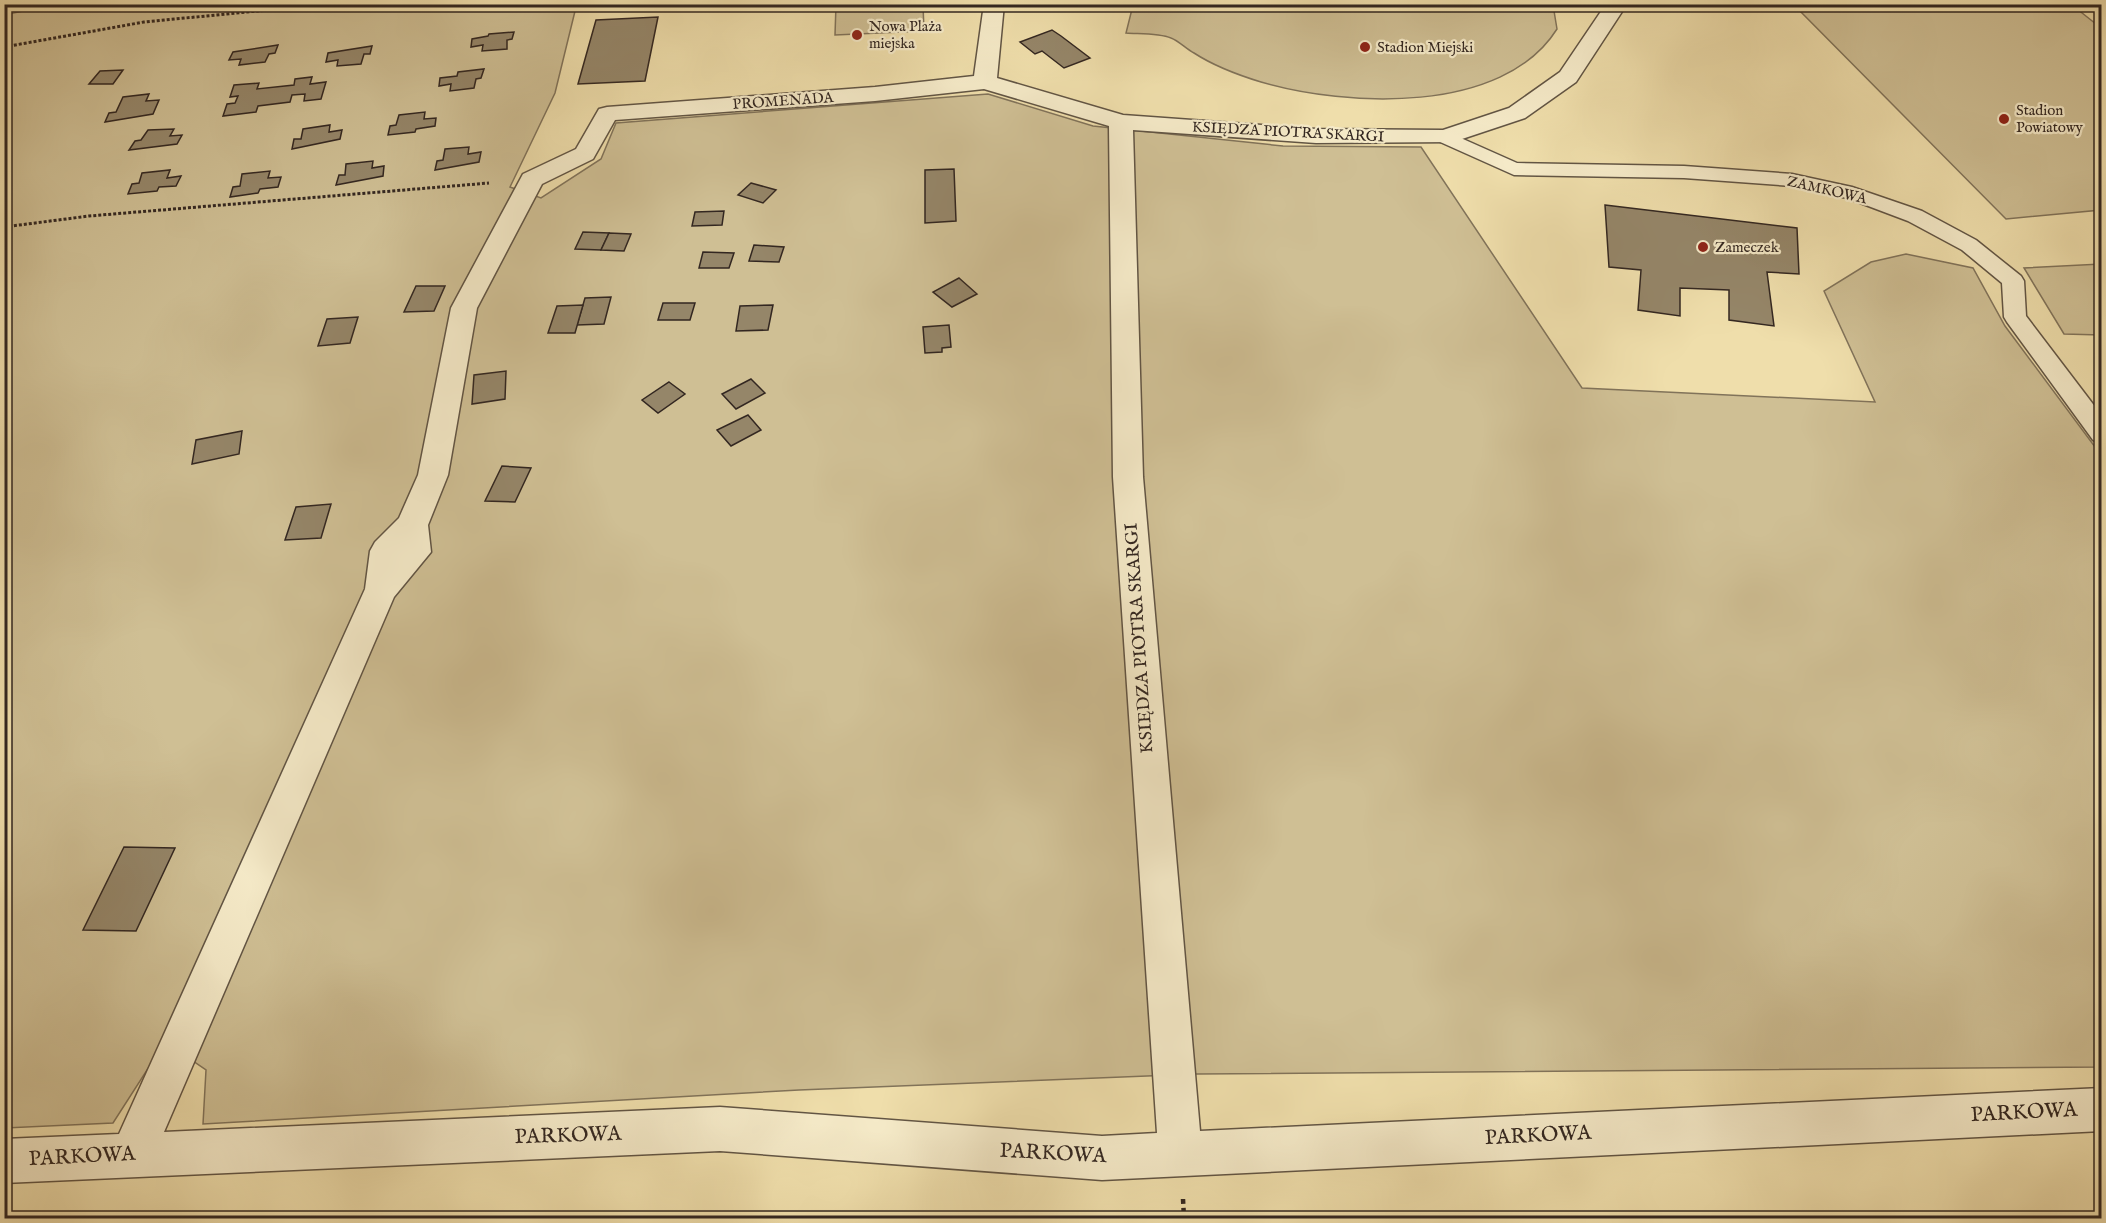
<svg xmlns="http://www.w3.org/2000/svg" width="2106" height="1223" font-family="'IM FELL English',serif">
<rect width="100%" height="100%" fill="#efdeab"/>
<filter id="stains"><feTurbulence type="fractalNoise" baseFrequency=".00333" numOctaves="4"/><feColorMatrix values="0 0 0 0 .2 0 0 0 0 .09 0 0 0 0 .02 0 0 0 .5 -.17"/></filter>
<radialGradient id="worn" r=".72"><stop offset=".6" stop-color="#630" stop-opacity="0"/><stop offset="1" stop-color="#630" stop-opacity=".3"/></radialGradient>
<g fill="#cfbf94" stroke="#81735a" stroke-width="1.5">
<path d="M56,4L592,5L576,7L555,93L510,187L541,198L601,159L616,123L988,94L1093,126L1283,146L1421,147L1582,388L1875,402L1824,291L1871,262L1906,254L1973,268L2005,326L2101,455V1067L1197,1074L799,1090L203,1124L206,1070L165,1042L113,1123L5,1128L4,15Z"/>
<path d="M836,5H923L924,31L835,35Z"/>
<path d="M1133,5H1553L1557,29C1503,115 1346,107 1261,82C1238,75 1214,66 1194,53C1186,49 1179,41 1171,38C1159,33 1139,34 1126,33Z"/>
<path d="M1794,5H2072L2101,28V210L2006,219Z"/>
<path d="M2101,264V335L2064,334L2024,268Z"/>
</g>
<g fill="#958669" stroke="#332721" stroke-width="1.5">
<path d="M658,17L645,81L578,84L596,20Z"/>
<path d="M1052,30L1061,36L1090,58L1064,68L1042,51L1035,54L1020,42Z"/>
<path d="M514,32L512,39L507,40V49L482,51L483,45L471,47L472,39L488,36L489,34Z"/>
<path d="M278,45L275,53L269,54L265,62L239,65L241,59L229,60L233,52Z"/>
<path d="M372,46L370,54H364L361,64L337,66L338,60L326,62L328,53Z"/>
<path d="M484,69L481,78L476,79L474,88L450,91L451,84L439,86L440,78L457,76L458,72Z"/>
<path d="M123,70L113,84H89L100,71Z"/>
<path d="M312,77L310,84L326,82L321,99L304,101L305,94L292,95L290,102L258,106L256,112L223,116L227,104L235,103L238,96L230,97L234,85L259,83L257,89L294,85L295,79Z"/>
<path d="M149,94L146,101L159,100L153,114L105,122L109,113L116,112L123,97Z"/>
<path d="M425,112L424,119L436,118L435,126L416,129L415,132L388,135L390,126L396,125L399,115Z"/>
<path d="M330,125L329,132L342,130L340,139L292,149L294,139H301L303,129Z"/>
<path d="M174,129L170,136L182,135L177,144L129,150L135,141L141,140L148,130Z"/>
<path d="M469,147L468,154L481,152L479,162L435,170L437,161L443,160L445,149Z"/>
<path d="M373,161L372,168L384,166L383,176L336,185L339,175H345L346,164Z"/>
<path d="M954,169L956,221L925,223V170Z"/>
<path d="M170,170L167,178L181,176L176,186L159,187L157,191L128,194L132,184L139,183L142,173Z"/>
<path d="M270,171L268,178L281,177L278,187L260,189L258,193L230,197L233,187L240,186L242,174Z"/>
<path d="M751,183L776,190L763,203L738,195Z"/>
<path d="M1605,205L1797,228L1799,274L1767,272L1774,326L1729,320V290L1680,288V316L1638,310L1641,270L1609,267Z"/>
<path d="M724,211L722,225L692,226L695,212Z"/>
<path d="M583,232L609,233L601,250L575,249Z"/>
<path d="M609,233L631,234L624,251L601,250Z"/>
<path d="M754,245L784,247L779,262L749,261Z"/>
<path d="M703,252L734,253L729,268H699Z"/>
<path d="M959,278L977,294L952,307L933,292Z"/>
<path d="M416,286H445L434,311L404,312Z"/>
<path d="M611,297L604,324L577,325L585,298Z"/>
<path d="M663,303H695L690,320H658Z"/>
<path d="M583,305L575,333H548L557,306Z"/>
<path d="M773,305L768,330L736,331L740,306Z"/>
<path d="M358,317L350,343L318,346L327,319Z"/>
<path d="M949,325L951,347L942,348V352L925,353L923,327Z"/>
<path d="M506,371L505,399L472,404L474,375Z"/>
<path d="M751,379L765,393L736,409L722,394Z"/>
<path d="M669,382L685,394L658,413L642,400Z"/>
<path d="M748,415L761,430L731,446L717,430Z"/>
<path d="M242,431L239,454L192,464L196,440Z"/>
<path d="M502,466L531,468L515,502L485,501Z"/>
<path d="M331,504L321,538L285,540L296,507Z"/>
<path d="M124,847L175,848L136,931L83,930Z"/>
</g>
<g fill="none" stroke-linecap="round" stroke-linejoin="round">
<defs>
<path id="service" d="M1445,131L1517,163L1684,166L1792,174L1852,187L1922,211L1976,240L2021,276L2024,281L2026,316L2102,416V443L2093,440L2007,322L2004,317L2002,283L1962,250L1908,221L1847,198L1792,186L1684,178L1514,175L1438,141L1435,137L1438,133Z"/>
<path id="minor" d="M984,4H1004L997,78L1123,115L1316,129L1443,130L1509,108L1560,72L1606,4H1627L1576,82L1525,118L1453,142L1316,143L1133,130L1143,477L1200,1131L2102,1088V1131L1102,1180L720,1151L4,1183V1139L119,1134L365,589L370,551L375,542L399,518L418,475L451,308L523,174L576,149L599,109L607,107L875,87L974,76ZM984,89L1109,126L1113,477L1157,1133L1102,1136L720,1107L164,1132L394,597L431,552L428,525L448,475L477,308L542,184L593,159L615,120L875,101Z"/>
</defs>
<use href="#service" stroke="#625544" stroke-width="3"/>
<use href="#minor" stroke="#625544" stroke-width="3"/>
<g stroke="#332721" stroke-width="3" stroke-dasharray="3 2" stroke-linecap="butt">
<path d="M4,47L144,22L330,4"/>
<path d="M4,227L89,216L489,183"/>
</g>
<path stroke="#332721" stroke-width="4.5" stroke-dasharray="5 4" stroke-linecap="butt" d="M1183,1199L1184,1218"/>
<use href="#service" fill="#f5eac8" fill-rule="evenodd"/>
<use href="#minor" fill="#f5eac8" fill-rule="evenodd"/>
</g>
<g fill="#8f2418" stroke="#f5eac8" stroke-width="2">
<circle cx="857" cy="35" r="6"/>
<circle cx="1365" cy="47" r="6"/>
<circle cx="2004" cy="119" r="6"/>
<circle cx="1703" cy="247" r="6"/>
</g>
<g text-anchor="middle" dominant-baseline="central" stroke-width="4.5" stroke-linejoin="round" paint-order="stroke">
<g font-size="15" fill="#332721" stroke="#f5eac8" text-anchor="start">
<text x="869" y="26">Nowa Plaża<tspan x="869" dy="17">miejska</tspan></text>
<text x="1377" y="47">Stadion Miejski</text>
<text x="2016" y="110">Stadion<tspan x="2016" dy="17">Powiatowy</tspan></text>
<text x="1715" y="247">Zameczek</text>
</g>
<g font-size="15" fill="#332721" stroke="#f5eac8">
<text transform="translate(783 101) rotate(-4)">PROMENADA</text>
<text transform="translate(1288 132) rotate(3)">KSIĘDZA PIOTRA SKARGI</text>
<text transform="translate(1827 190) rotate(13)">ZAMKOWA</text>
</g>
<g font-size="18" fill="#332721" stroke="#f5eac8">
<text transform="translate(1140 638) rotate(-94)">KSIĘDZA PIOTRA SKARGI</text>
</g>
<g font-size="21" fill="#332721" stroke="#f5eac8">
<text transform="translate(2024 1113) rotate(-3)">PARKOWA</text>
<text transform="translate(568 1136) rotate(-2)">PARKOWA</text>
<text transform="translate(1538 1136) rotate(-3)">PARKOWA</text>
<text transform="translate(1053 1154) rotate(3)">PARKOWA</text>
<text transform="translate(82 1157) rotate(-3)">PARKOWA</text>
</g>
</g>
<rect width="2106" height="1223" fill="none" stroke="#efdeab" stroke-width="24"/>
<rect x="6" y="6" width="2094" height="1211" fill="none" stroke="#332721" stroke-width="3"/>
<rect x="12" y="12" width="2082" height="1199" fill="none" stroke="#332721" stroke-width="1.5"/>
<rect width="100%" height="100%" filter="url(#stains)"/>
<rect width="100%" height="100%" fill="url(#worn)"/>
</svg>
